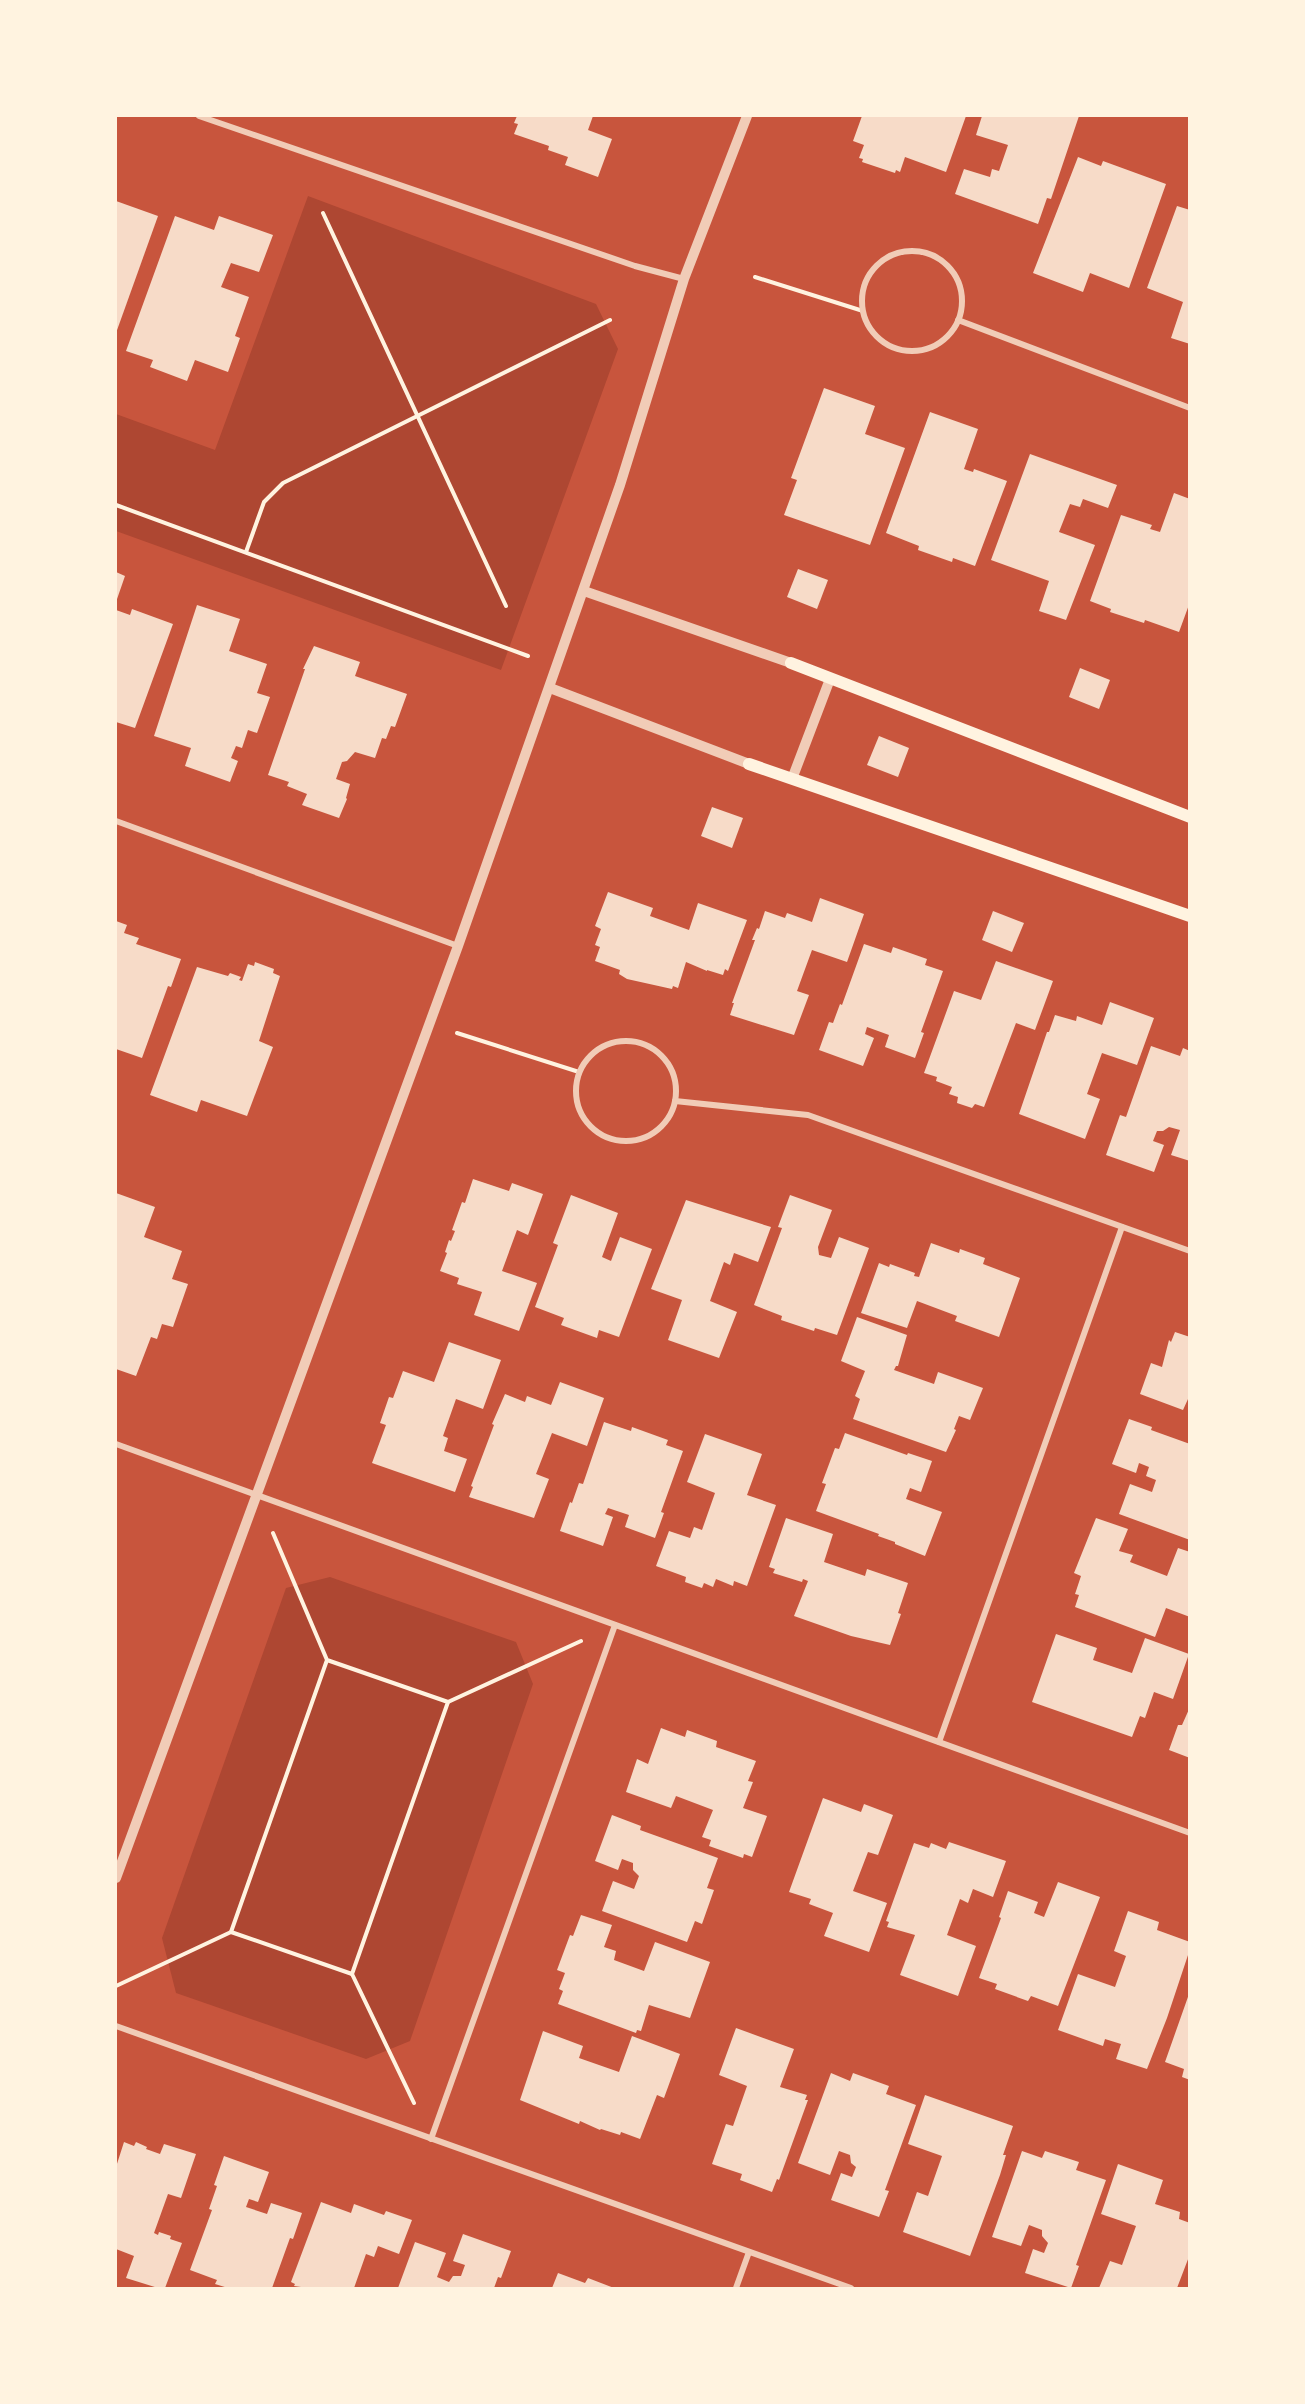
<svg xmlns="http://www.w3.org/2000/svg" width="1305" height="2404" font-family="'Libre Baskerville',serif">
<rect width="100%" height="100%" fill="#c8553d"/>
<g fill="#ae4732">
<path d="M308,196L596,304L618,349L501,670L116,531V414L215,450Z"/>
<path d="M330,1577L516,1642L533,1684L410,2041L366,2059L176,1993L162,1938L286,1588Z"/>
</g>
<g fill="#f7dbc8">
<path d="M517,116H593L588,130L612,139L598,177L565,165L568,157L548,150L549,146L514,134L518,124L514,123Z"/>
<path d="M862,116H966L946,172L905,157L900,172L896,170L895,173L862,162L863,159L859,158L864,145L853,141Z"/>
<path d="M982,116H1079L1051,199L1047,198L1038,224L955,194L964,169L990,177L992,169L999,171L1008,145L976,135Z"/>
<path d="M1078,157L1101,166L1103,161L1166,184L1129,288L1090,273L1083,292L1033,273Z"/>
<path d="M116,201L158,216L116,333Z"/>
<path d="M1177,206L1190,210V344L1171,338L1183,302L1147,288Z"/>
<path d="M175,216L214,230L219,216L273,235L259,272L231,263L221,287L249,297L235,336L240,338L228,372L195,360L187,381L150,367L153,360L126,351Z"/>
<path d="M824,388L875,406L865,434L905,448L870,545L784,515L797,480L791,478Z"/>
<path d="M930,412L978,429L964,469L973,472L974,469L1007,481L975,566L953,558L952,562L918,550L919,546L886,533Z"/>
<path d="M1030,454L1117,485L1108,508L1083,499L1080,507L1070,504L1059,532L1095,545L1066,620L1039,611L1049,581L991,560Z"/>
<path d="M1174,493L1190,499V602L1179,632L1145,620L1144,623L1110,612L1111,609L1090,601L1121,515L1152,525L1150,529L1160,532Z"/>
<path d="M798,569L828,580L817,609L787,597Z"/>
<path d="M116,572L125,576L116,602Z"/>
<path d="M197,605L240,619L229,651L267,664L257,693L270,697L257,733L248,730L242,748L236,746L231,758L238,761L230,782L185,766L191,748L154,736Z"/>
<path d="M132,609L173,624L135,728L116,722V610L130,615Z"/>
<path d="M314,646L360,662L355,676L407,694L395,727L391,726L386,739L382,738L375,758L355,752L347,761L342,762L336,779L350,784L346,798L347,799L339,818L302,805L307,794L287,786L289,782L268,775L305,669H303Z"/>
<path d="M1080,668L1110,680L1099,709L1069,697Z"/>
<path d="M879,736L909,748L898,777L867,765Z"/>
<path d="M712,807L743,818L732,848L701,836Z"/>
<path d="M608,892L653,908L650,916L689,930L698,903L747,920L728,971L725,969L723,975L707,970V971L686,962L678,988L673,986L672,989L627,979L619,974L620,970L595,961L600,947L595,945L601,929L595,926Z"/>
<path d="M820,898L864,914L847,962L812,950L797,991L809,995L794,1035L730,1015L734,1003H732L755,940H752L757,928L759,929L765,911L785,918L787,913L812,922Z"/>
<path d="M993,911L1024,923L1012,952L982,940Z"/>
<path d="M116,921L127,925L124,933L139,938L136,944L181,959L171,987L168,986L142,1058L116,1049Z"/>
<path d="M864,944L891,953L893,947L927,959L925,965L943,971L921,1032L924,1033L915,1058L885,1047L889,1035L867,1027L865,1034L874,1038L863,1066L819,1050L829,1022L833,1023L840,1004L842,1005Z"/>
<path d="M996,961L1053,981L1035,1030L1016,1023L984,1107L975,1104L972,1108L957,1103L958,1097L949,1094L952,1087L936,1081L937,1077L924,1073L954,991L981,1000Z"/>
<path d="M255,962L274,969L273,973L280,976L259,1041L273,1047L247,1116L201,1100L197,1112L150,1095L197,967L228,976L230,973L241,977L239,980L242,981L248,964L254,966Z"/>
<path d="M1110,1002L1154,1018L1137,1065L1102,1053L1087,1094L1100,1099L1085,1139L1019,1114L1047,1032H1049L1055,1015L1076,1021L1077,1016L1102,1025Z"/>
<path d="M1151,1046L1180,1056L1183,1048L1190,1051V1161L1171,1155L1180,1130L1169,1127L1163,1131H1157L1153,1141L1164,1145L1154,1172L1106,1155L1120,1115L1126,1117Z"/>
<path d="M473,1179L509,1191L512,1183L543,1194L528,1235L517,1230L502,1271L537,1283L519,1331L474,1315L482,1292L457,1284L459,1278L440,1271L447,1253L445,1252L449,1240L451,1241L455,1231L452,1230L462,1202L465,1203Z"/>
<path d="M116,1193L155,1207L144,1237L182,1251L172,1279L188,1284L173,1327L162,1324L157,1339L151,1337L136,1376L116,1369Z"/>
<path d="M571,1195L618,1213L602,1257L611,1261L620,1237L652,1249L619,1337L599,1330L597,1338L561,1325L564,1318L535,1307L558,1245L553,1243Z"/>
<path d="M790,1195L832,1210L818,1247L819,1255L831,1258L839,1237L869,1248L837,1335L815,1328L814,1331L781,1320L782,1316L754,1305L782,1228L778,1227Z"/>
<path d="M686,1200L771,1227L758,1262L734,1253L730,1265L724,1262L710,1301L737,1312L719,1358L668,1340L682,1300L651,1289Z"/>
<path d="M931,1243L959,1253L960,1249L985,1258L983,1264L1020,1278L999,1337L955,1321L957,1316L917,1301L907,1328L861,1313L879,1263L889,1267L890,1264L915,1273L914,1276L919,1277Z"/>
<path d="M857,1317L907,1335L898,1366H896L894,1370L934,1384L938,1372L983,1388L970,1420L959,1416L954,1429L956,1430L946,1452L853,1419L860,1399L855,1396L865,1371L841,1361Z"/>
<path d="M1175,1332L1190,1337V1399H1188L1183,1410L1140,1394L1151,1363L1162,1367L1169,1340L1171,1342Z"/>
<path d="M449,1342L501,1360L483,1409L456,1399L443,1436L448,1438L444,1451L467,1459L455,1492L372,1463L386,1425L380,1423L389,1397L393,1398L403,1371L434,1382Z"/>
<path d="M560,1382L604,1398L587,1446L552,1433L536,1474L549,1479L534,1518L469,1497L473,1487L471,1486L494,1425L492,1424L505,1394L525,1402L527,1396L551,1405Z"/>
<path d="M1129,1419L1152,1427L1151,1430L1190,1444V1540L1119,1514L1130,1484L1152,1492L1156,1480L1146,1476L1149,1467L1139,1463L1136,1473L1112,1464Z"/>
<path d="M604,1422L631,1431L632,1427L668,1440L666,1445L683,1451L661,1512L664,1513L655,1538L625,1527L629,1515L608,1508L605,1514L613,1517L603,1546L560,1531L570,1502L572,1503L579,1483L583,1484Z"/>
<path d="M845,1433L907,1455L908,1453L932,1461L921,1492L910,1488L906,1499L942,1512L925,1556L895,1544V1542L878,1536L879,1534L816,1511L826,1484L822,1483L835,1448L839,1449Z"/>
<path d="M705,1434L762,1454L747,1495L776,1505L747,1586L734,1581L733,1586L716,1579L713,1587L704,1583L702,1588L685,1582L686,1577L656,1566L669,1531L690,1538L694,1527L702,1530L715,1493L687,1482Z"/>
<path d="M786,1518L833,1534L824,1562L865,1576L867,1569L908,1583L898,1613L901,1614L890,1645L851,1636L794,1616L808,1581L803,1579L802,1582L773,1573L775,1569L769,1567Z"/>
<path d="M1096,1518L1128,1529L1119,1551L1133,1555L1130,1562L1167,1576L1178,1548L1190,1552V1617L1166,1608L1155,1637L1075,1607L1079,1595L1075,1594L1081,1576L1074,1573Z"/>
<path d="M1056,1634L1097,1648L1093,1660L1132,1673L1145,1638L1189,1654L1173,1699L1154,1692L1145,1718L1140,1716L1132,1737L1032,1702Z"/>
<path d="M1190,1707V1758L1169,1750L1178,1725H1182Z"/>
<path d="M661,1728L685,1737L687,1730L717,1741L716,1747L756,1761L748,1781L753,1782L743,1808L767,1816L752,1857L744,1854L743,1858L709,1846L711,1840L702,1837L713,1810L676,1796L671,1808L626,1792L637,1759L648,1764Z"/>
<path d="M823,1798L861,1812L864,1804L893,1815L878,1855L868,1852L853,1891L887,1903L869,1952L824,1936L833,1913L809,1904L811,1899L789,1892Z"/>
<path d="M612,1815L641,1826L640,1830L718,1858L707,1888L714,1890L702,1924L695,1921L687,1942L602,1911L613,1881L634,1889L639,1876L633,1870V1863L622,1859L618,1870L595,1861Z"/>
<path d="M949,1842L1006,1861L993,1897L973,1889L968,1903L960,1899L947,1935L976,1946L958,1996L900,1975L915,1935L887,1927L889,1922L886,1921L914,1843L929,1848L931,1843L946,1849Z"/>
<path d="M1058,1882L1100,1897L1058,2006L1031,1996L1028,2001L995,1989L997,1984L979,1978L1001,1918L999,1917L1008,1891L1038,1902L1034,1913L1044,1917Z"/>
<path d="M1128,1911L1159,1922L1157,1930L1190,1942V1949L1167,2018L1147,2069L1116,2059L1121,2044L1105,2039L1103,2046L1058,2030L1078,1974L1115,1987L1126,1956L1114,1951Z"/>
<path d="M581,1915L612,1925L604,1947L616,1951L614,1960L644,1971L655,1942L710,1962L690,2018L649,2005L641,2031L637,2030L636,2033L558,2004L563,1991L559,1989L565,1973L557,1970L570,1935L573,1936Z"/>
<path d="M1189,1994H1190V2080L1182,2077L1184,2069L1165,2062Z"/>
<path d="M736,2028L794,2049L780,2087L807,2095L805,2100H808L779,2180L777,2179L772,2192L740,2180L742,2174L712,2164L726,2124L733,2126L747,2086L719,2075Z"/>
<path d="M543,2031L583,2046L579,2058L619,2072L632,2036L680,2054L664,2098L657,2095L640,2139L621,2132L620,2135L601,2129L600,2130L580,2121L579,2124L520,2100Z"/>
<path d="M831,2073L850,2081L853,2073L889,2086L886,2094L916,2105L885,2190L889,2191L879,2217L831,2200L841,2173L852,2177L856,2167L851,2163L850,2155L839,2151L830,2175L798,2163Z"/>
<path d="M925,2095L1013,2126L1003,2155H1006L1000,2175L970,2256L903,2232L917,2192L928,2196L942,2156L908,2144Z"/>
<path d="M124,2142L134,2146L136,2142L147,2147L146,2149L160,2154L164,2144L196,2154L181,2198L168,2194L154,2233L158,2235L159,2232L171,2236L170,2239L182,2243L165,2288H158L126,2278L134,2256L116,2249V2167Z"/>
<path d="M1022,2151L1042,2158L1045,2151L1079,2162L1076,2170L1106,2180L1076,2265L1079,2266L1071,2288L1025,2273L1033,2249L1044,2253L1048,2243L1042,2236V2230L1029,2225L1021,2246L992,2237Z"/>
<path d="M224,2156L269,2172L258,2202L249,2199L246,2207L267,2214L271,2203L302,2213L293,2239L290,2238L272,2288H228L215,2284L217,2280L190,2270L212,2210L209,2209L217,2186L214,2185Z"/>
<path d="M1118,2164L1163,2180L1155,2204L1180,2212L1179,2219L1190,2223V2254L1177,2288H1099L1110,2261L1122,2265L1136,2226L1101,2214Z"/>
<path d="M321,2202L351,2213L354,2204L384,2215L386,2211L412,2220L399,2254L378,2246L374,2257L366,2254L354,2288H308L294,2286L295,2284L291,2282Z"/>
<path d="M463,2234L511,2251L501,2278L498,2277L494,2288H398L415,2242L446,2253L437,2277L449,2282L453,2276H461L465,2265L453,2261Z"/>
<path d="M558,2273L585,2283L588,2278L614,2288H552Z"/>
</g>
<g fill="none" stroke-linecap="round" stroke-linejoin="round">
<g stroke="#fff3e0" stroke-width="4">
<path d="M323,213L506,606"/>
<path d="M755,277L863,311"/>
<path d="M116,505L528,656"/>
<path d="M246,552L264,502L283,483L610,320"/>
<path d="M457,1033L579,1072"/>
<path d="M273,1533L327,1660L231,1932L352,1974L448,1702L327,1660"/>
<path d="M448,1702L581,1641"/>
<path d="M352,1974L414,2103"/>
<path d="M116,1986L231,1932"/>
</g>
<g stroke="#f1ccb7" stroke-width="6">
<path d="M199,116L635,266L684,279"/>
<circle cx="912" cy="301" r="50"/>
<path d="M958,320L1190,408"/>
<path d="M116,821L458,946"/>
<circle cx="626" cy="1091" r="50"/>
<path d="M675,1101L808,1115L1190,1251"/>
<path d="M116,1444L1190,1833"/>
<path d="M939,1742L1122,1227"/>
<path d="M116,2026L851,2288"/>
<path d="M431,2139L615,1625"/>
<path d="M736,2288L749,2252"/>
</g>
<g stroke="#f1ccb7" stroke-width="10">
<path d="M584,591L791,663"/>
<path d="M550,688L749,764"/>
<path d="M792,779L830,679"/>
<path d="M116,1878L458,946L620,485L684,279L747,116"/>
</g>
<g stroke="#fff3e0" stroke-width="12">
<path d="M791,663L1190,817"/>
<path d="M749,764L1190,916"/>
</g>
</g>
<rect width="1305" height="2404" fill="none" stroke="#fff3e0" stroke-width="234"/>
</svg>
